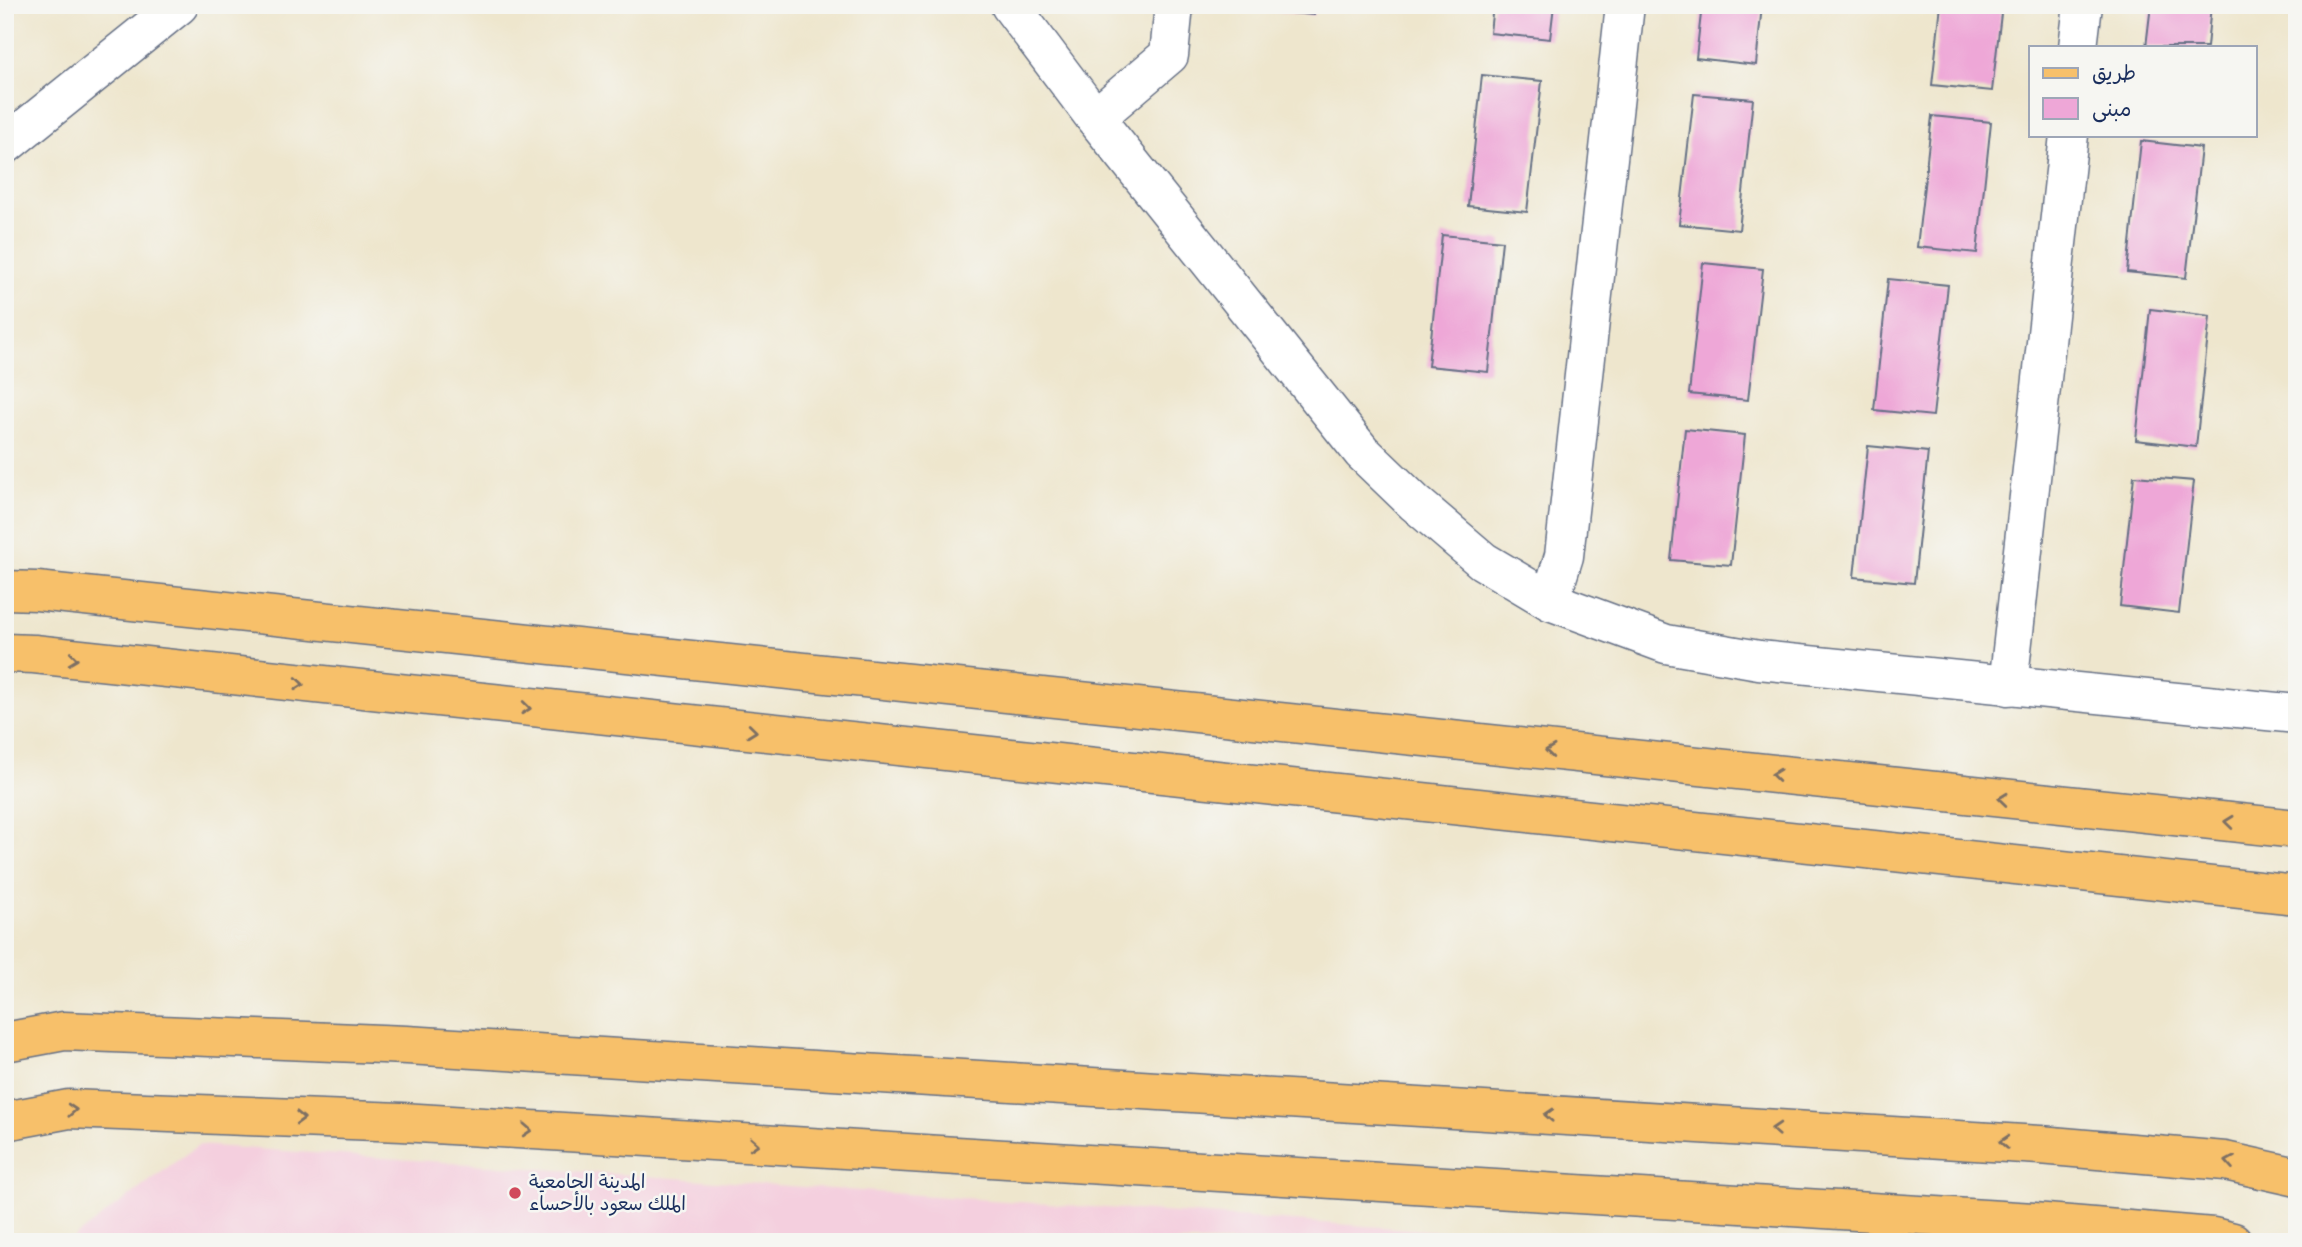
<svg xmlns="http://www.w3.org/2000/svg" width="2302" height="1247" font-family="'Balsamiq Sans','Playpen Sans Arabic',sans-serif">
<rect width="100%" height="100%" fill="#f6f6f2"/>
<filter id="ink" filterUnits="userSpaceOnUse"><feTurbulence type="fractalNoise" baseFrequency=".0143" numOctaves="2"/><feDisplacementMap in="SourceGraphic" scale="14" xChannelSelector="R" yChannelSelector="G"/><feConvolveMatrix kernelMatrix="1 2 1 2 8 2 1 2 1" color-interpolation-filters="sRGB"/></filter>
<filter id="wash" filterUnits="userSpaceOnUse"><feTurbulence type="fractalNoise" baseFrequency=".00686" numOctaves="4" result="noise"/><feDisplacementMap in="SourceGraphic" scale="28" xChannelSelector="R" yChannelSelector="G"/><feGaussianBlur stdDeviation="1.57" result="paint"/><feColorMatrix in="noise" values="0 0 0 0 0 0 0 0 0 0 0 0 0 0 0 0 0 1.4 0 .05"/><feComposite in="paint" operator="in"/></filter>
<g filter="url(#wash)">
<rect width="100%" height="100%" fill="#eee6cd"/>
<path fill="#f4cfde" d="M198,1145L1597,1242H68Z"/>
<g id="blocks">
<g fill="#eea7d7">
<path d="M1255,5H1315L1314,15L1254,10Z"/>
<path d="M1493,5H1554L1550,39L1490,33Z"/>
<path d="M1702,5H1762L1756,65L1696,58Z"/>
<path d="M1941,5H2002L1992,91L1932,85Z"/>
<path d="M2151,5H2211L2207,47H2146Z"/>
<path d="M1482,75L1542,81L1527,212L1468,206Z"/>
<path d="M1694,94L1753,99L1739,230L1679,224Z"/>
<path d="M1932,116L1991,122L1977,253L1917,247Z"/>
<path d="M2141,141L2201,148L2186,278L2127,272Z"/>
<path d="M1442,235L1502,241L1488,372L1428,366Z"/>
<path d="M1703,263L1763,269L1748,400L1689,394Z"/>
<path d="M1888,279L1948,285L1933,416L1874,410Z"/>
<path d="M2150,309L2210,316L2196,447L2136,440Z"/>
<path d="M1685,429L1745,435L1731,565L1671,560Z"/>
<path d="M1868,446L1928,452L1914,583L1854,577Z"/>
<path d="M2134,476L2194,481L2179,613L2120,606Z"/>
</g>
</g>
</g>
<g filter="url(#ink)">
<use href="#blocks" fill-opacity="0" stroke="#656f85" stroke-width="2"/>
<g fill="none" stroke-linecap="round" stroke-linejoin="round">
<defs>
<g id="minor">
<path d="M1010,5L1095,118L1362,452L1415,503L1483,561L1550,601L1666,644L1759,660L2297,714"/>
<path d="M2078,47L2083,5"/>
<path d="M1095,118L1169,55L1174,5"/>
<path d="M5,145L179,5"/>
<path d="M1550,601L1564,556L1625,5"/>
<path d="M2008,686L2069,135"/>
</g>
<g id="major">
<path d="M5,590L37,591L2297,829"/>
<path d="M5,653L34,654L2297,895"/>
<path d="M5,1042L64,1031L407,1045L2040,1145L2225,1161L2297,1177"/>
<path d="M5,1121L69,1109L402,1122L2034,1222L2213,1237L2233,1242"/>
</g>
</defs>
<use href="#minor" stroke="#656f85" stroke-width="41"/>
<use href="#major" stroke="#656f85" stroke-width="41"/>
<use href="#minor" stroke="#fff" stroke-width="38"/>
<use href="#major" stroke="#f7c06b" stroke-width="38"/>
</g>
<defs><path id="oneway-chevron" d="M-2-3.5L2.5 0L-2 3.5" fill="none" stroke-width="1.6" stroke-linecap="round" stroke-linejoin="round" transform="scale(1.75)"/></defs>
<g stroke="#7e7064">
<use href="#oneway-chevron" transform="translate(73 659) rotate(7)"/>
<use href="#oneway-chevron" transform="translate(299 684) rotate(6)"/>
<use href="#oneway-chevron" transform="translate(526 708) rotate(6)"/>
<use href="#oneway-chevron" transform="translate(752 731) rotate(6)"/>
<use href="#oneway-chevron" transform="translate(1550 751) rotate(-174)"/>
<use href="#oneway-chevron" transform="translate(1776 775) rotate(-174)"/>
<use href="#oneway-chevron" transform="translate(2003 799) rotate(-174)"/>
<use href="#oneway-chevron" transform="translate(2229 822) rotate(-174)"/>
<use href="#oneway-chevron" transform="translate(72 1110) rotate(-3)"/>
<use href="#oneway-chevron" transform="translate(1549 1115) rotate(-177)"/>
<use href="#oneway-chevron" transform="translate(300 1118) rotate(2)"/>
<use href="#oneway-chevron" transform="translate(1776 1129) rotate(-177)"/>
<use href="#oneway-chevron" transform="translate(527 1130) rotate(3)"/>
<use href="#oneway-chevron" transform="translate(2004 1142) rotate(-177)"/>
<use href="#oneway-chevron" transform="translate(754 1144) rotate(3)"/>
<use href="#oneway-chevron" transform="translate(2230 1162) rotate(-170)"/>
</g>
</g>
<circle fill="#d1495b" stroke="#f6f6f2" stroke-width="2.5" cx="515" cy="1193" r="7"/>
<g text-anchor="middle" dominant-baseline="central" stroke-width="5" stroke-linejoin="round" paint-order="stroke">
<g font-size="19" fill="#1b2f5e" stroke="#f6f6f2" text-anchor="start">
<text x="529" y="1182">المدينة الجامعية<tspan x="529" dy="22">الملك سعود بالأحساء</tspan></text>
</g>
</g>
<rect width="2302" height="1247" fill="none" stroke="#f6f6f2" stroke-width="28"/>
<rect x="2029" y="46" width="228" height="91" fill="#f6f6f2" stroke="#9ea6b7" stroke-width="2"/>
<rect x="2043" y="68" width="35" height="10" fill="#f7c06b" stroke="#9ea6b7" stroke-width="2"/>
<text x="2092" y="80" font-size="21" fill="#1b2f5e">طريق</text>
<rect x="2043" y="98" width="35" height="21" fill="#eea7d7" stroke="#9ea6b7" stroke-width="2"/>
<text x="2092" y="116" font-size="21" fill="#1b2f5e">مبنى</text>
</svg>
